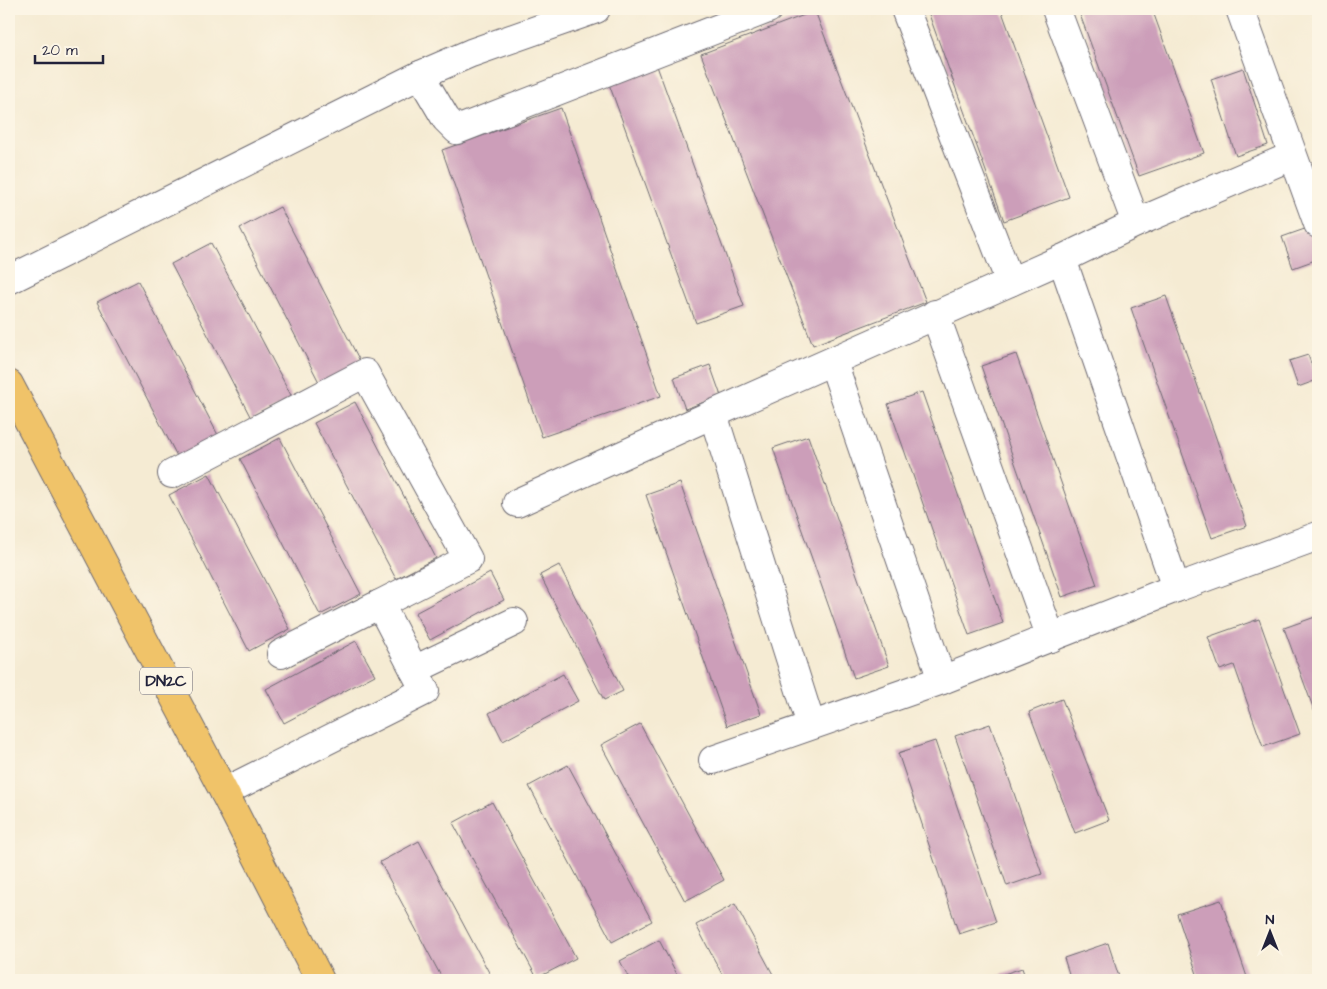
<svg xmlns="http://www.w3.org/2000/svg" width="1327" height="989" font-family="'Architects Daughter',sans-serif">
<rect width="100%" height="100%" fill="#fcf5e5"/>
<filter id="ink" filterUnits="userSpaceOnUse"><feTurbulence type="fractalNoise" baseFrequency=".02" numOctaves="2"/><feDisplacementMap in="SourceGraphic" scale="10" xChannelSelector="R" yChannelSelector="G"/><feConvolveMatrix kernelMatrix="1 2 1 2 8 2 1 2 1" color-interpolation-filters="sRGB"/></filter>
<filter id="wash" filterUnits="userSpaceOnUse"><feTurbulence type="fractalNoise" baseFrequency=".0096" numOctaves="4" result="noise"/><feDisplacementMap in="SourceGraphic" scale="20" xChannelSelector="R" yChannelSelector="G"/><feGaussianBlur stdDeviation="1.12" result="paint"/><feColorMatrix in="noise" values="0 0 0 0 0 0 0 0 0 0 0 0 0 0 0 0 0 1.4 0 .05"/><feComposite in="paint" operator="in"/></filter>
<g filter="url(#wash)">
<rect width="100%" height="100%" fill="#f5ebd3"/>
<g id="blocks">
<g fill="#cc9eb9">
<path d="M927,9H1001L1069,197L1004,221Z"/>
<path d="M1078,9H1152L1204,153L1139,176Z"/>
<path d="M815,11L926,302L813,345L701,54Z"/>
<path d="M657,66L744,306L696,323L609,84Z"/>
<path d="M1243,68L1268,145L1236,156L1211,79Z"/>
<path d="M561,108L661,396L542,437L442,150Z"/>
<path d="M280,207L361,363L320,384L240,228Z"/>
<path d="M1316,225L1318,233V259L1293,268L1282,237Z"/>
<path d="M211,243L293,399L252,420L171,264Z"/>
<path d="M138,281L219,437L178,458L97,302Z"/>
<path d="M1166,296L1247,526L1212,538L1131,308Z"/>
<path d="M1016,354L1097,585L1062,597L981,366Z"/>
<path d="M1308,355L1317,380L1298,387L1289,361Z"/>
<path d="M710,365L721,396L685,409L674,378Z"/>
<path d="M922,392L1003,623L969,635L888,404Z"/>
<path d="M355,402L436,558L396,579L314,423Z"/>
<path d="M808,436L889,666L854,678L773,448Z"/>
<path d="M280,438L361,594L320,615L240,459Z"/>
<path d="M209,474L290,629L249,651L169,495Z"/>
<path d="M680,483L761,714L727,726L646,495Z"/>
<path d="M559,565L623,691L604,700L540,575Z"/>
<path d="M490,573L504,600L430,640L415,613Z"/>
<path d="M1318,616V721L1284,628Z"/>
<path d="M1259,619L1300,734L1263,747L1234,665L1220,670L1208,637Z"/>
<path d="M356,641L375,675L284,723L266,689Z"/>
<path d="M563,674L578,701L503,741L489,713Z"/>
<path d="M1062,699L1109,820L1075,833L1029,712Z"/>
<path d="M640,724L724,880L685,901L601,745Z"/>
<path d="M990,724L1042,874L1007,886L955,736Z"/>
<path d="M935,741L996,922L959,934L898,753Z"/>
<path d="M568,765L652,921L612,942L529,786Z"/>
<path d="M492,802L576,958L537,978L453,823Z"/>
<path d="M419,841L493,980H443L380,862Z"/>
<path d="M1221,900L1248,980H1199L1177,914Z"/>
<path d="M735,904L776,980H725L696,925Z"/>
<path d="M659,940L680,980H630L620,961Z"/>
<path d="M1108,943L1120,980H1071L1064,958Z"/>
<path d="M1022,968L1026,980H986Z"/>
</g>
</g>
</g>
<g filter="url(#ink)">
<use href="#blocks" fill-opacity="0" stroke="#6c6870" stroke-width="1"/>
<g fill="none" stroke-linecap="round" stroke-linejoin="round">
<defs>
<g id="minor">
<path d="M905,9L1010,282"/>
<path d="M1056,9L1136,223"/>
<path d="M1240,9L1318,224"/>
<path d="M420,75L446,119L457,130L768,9"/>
<path d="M1062,259L1176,588"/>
<path d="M9,280L420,75L471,53L596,9"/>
<path d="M935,314L1051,638"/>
<path d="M833,362L942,680"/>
<path d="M713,414L811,725"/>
<path d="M172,474L365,373L468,559L380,604L425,691L224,792"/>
<path d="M517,503L713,414L1062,259L1136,223L1292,156"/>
<path d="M281,654L380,604"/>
<path d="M414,670L514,622"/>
<path d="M713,760L942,680L1176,588L1318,536"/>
</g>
<path id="major" d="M9,384L224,792L320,980"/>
</defs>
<use href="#minor" stroke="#6c6870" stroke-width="30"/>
<use href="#major" stroke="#6c6870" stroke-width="30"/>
<use href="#minor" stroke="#fff" stroke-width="28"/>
<use href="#major" stroke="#f0c369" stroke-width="28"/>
</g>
</g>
<g text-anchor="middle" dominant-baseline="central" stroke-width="4" stroke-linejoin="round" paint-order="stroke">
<rect fill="#fcf5e5" stroke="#63616e" stroke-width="1" x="140" y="667.5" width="52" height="27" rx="4"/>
<g font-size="16" font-weight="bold" fill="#22223b">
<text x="166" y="681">DN2C</text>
</g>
</g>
<rect width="1327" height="989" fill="none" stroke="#fcf5e5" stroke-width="30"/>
<g transform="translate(1270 932)" stroke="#fcf5e5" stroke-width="4" paint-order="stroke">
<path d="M0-4L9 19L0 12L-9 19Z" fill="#22223b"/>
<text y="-8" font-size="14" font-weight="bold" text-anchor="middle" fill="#22223b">N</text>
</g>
<path d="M35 55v8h68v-8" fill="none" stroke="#22223b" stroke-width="2.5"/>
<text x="42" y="55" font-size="15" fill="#22223b" stroke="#fcf5e5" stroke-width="4" paint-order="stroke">20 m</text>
</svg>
